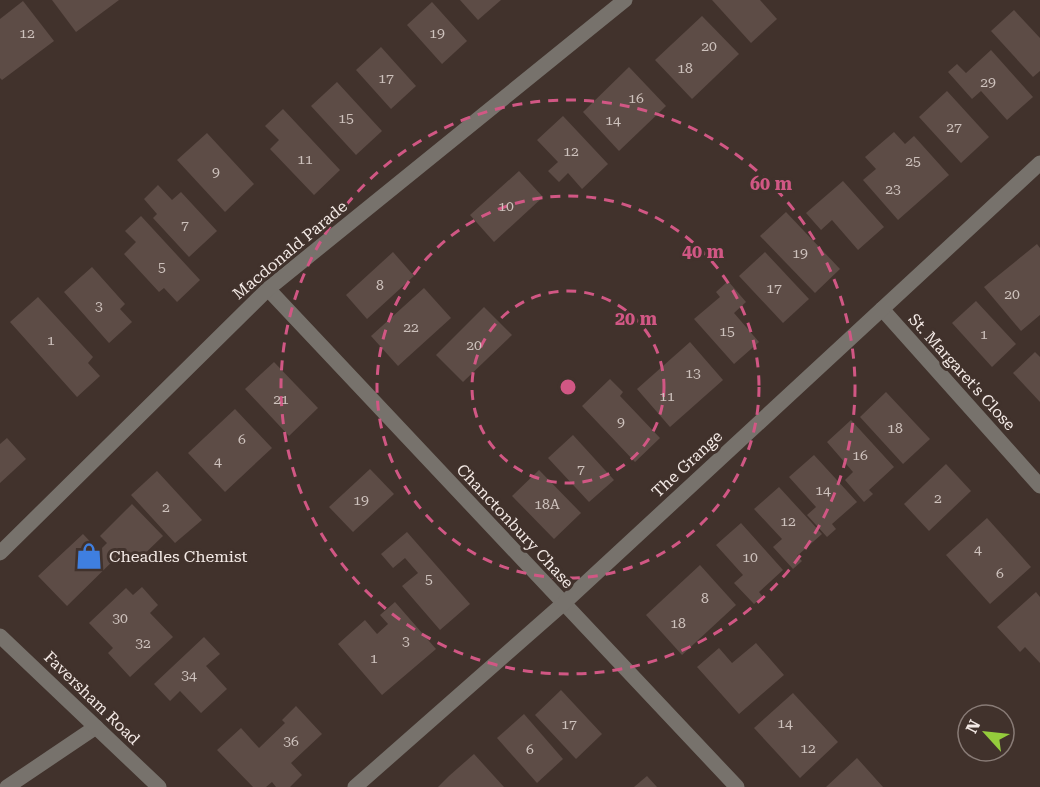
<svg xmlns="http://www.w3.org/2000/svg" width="1040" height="787" font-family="'Roboto Serif',serif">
<rect width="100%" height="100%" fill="#41322c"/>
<g fill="#5d4c46">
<path d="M52,0H119L76,32Z"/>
<path d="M460,0H501L478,20Z"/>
<path d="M712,0H760L777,19L751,43Z"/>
<path d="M23,1L54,41L2,80L0,78V19Z"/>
<path d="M432,2L467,41L442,64L407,25Z"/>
<path d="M1014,10L1040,38V71L1033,77L991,31Z"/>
<path d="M702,16L739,54L692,99L655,60Z"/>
<path d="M381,47L416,86L391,109L356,70Z"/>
<path d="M991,50L1033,97L1007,120L981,91L972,99L948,72L957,64L966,73Z"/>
<path d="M629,67L666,106L619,151L583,112Z"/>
<path d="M337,82L382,131L356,155L311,106Z"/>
<path d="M947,91L989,137L961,163L919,117Z"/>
<path d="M283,109L340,170L314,195L270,149L279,140L265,126Z"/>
<path d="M563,116L608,164L582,189L568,173L559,182L548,171L558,162L537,140Z"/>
<path d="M894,132L905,144L914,136L949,175L898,220L863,180L876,169L865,157Z"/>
<path d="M207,133L254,184L225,212L177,160Z"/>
<path d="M519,171L543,197L494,242L470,215Z"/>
<path d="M843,181L884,227L858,250L832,220L821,230L806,213Z"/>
<path d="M158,185L172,200L181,192L217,231L189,257L153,218L157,214L144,199Z"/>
<path d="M786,212L840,269L815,293L760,236Z"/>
<path d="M141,216L200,280L177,302L164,288L159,292L124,254L136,242L125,231Z"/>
<path d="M1037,244L1040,248V315L1021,331L984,287Z"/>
<path d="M393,252L414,276L367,319L346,295Z"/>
<path d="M765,252L809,299L783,323L739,276Z"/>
<path d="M92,267L125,304L120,309L132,322L109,343L64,292Z"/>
<path d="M728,281L746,302L734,313L759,342L734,364L694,319L720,297L716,292Z"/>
<path d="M424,288L451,318L398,366L371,336Z"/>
<path d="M38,297L93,357L88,363L100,376L77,397L10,322Z"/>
<path d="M976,301L1016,344L992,367L952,323Z"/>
<path d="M484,307L512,335L463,382L436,355Z"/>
<path d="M690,342L723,380L670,427L637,389Z"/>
<path d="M1035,352L1040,357V402L1013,373Z"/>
<path d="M274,362L318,408L289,436L245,389Z"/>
<path d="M610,379L623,392L620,396L660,438L635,462L582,406Z"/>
<path d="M886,392L930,439L903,464L860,417Z"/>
<path d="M235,409L272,448L225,492L188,453Z"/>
<path d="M851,420L894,467L869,490L873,494L864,502L845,480L853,472L827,442Z"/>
<path d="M573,435L614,480L589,502L548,458Z"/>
<path d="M7,438L26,459L0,483V444Z"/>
<path d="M814,455L857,502L832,524L836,529L827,537L807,515L816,507L789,477Z"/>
<path d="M946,464L971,491L929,531L904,504Z"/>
<path d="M370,469L394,494L353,532L329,507Z"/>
<path d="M539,470L581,513L554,539L512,496Z"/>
<path d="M157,471L202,520L175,543L131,495Z"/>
<path d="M779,487L822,534L797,556L802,561L793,569L773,547L782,539L754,509Z"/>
<path d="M132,504L163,536L136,562L124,550L67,606L38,576L83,534L99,551L107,543L100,536Z"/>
<path d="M987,518L1031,567L990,604L946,555Z"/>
<path d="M741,523L783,570L759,592L763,597L754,604L734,583L743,575L716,545Z"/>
<path d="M407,532L470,604L440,630L402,586L418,573L405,558L393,568L381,554Z"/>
<path d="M700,565L736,605L682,655L646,615Z"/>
<path d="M142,587L158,605L150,613L173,637L130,677L108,653L113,648L89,623L126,588L133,595Z"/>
<path d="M1036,592L1040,597V663L1025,647L1020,652L997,627Z"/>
<path d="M395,602L436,649L382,695L338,644L365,620L377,634L388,624L380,615Z"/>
<path d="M204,637L220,654L206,666L227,689L201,713L180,691L170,701L154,684Z"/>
<path d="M756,643L784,675L739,714L697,667L719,648L732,663Z"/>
<path d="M561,690L602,734L576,759L535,715Z"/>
<path d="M793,693L838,742L800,778L754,728Z"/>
<path d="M296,706L322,734L291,763L302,775L290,787H276L272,782L266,787H253L217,750L241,728L259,748L285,723L282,720Z"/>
<path d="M524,714L563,759L537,783L497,738Z"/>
<path d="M474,754L504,787H438L449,776Z"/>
<path d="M857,758L883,787H826Z"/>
<path d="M647,776L657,787H634Z"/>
</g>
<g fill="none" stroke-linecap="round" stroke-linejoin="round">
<g stroke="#77726c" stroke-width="15">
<path d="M268,289L737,787"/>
<path d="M882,309L1040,486"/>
<path d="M0,553L268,289L625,0"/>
<path d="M7,787L96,727"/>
<path d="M355,787L564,603L1040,163"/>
</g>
<path stroke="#77726c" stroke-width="15" d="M0,636L159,787"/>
</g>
<g fill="none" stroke="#d15784" stroke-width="3" stroke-dasharray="10 8">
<circle cx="568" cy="387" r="96"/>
<circle cx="568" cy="387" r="191"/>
<circle cx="568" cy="387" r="287"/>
</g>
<defs>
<symbol id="shop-bare" viewBox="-9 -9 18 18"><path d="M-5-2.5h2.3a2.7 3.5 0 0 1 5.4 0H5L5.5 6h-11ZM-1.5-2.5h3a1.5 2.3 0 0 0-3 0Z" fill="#3f7fe0" stroke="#41322c" stroke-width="2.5" paint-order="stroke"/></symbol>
</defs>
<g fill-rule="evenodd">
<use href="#shop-bare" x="70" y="537" width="38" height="38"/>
</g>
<g text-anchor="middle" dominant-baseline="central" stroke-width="6" stroke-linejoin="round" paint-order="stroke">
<g font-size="14" fill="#cec2bd">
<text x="27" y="33">12</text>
<text x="437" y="33">19</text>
<text x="709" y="46">20</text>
<text x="685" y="68">18</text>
<text x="386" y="78">17</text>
<text x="988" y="82">29</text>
<text x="636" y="98">16</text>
<text x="346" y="118">15</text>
<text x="613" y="120">14</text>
<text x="954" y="127">27</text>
<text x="571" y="151">12</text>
<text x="305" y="159">11</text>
<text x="913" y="161">25</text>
<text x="216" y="172">9</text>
<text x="893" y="189">23</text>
<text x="506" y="206">10</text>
<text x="185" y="225">7</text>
<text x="800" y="253">19</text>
<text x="162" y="267">5</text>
<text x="380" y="285">8</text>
<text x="774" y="288">17</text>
<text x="1012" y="294">20</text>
<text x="99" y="306">3</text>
<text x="411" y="327">22</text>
<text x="727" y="331">15</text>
<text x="984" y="334">1</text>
<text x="51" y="340">1</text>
<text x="474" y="345">20</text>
<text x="693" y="373">13</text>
<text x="667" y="396">11</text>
<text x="281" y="399">21</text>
<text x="621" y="422">9</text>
<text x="895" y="428">18</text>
<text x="242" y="439">6</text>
<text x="860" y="455">16</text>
<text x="218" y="461">4</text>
<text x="581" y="469">7</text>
<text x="823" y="490">14</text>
<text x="938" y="498">2</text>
<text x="361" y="500">19</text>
<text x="547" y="504">18A</text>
<text x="166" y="507">2</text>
<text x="788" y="521">12</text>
<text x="978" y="549">4</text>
<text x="750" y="557">10</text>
<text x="1000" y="573">6</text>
<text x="429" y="579">5</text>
<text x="705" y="598">8</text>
<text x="120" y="618">30</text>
<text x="678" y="623">18</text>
<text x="406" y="641">3</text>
<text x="143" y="643">32</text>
<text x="374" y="658">1</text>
<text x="189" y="675">34</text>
<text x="785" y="723">14</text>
<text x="569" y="724">17</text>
<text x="291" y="741">36</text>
<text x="808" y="748">12</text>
<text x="530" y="749">6</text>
</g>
<g font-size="16" fill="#f3e9e5" stroke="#41322c">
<text transform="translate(290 250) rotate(-40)">Macdonald Parade</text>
<text transform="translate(962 372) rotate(48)">St. Margaret's Close</text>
<text transform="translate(687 464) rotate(-43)">The Grange</text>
<text transform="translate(515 526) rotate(47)">Chanctonbury Chase</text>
<text transform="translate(92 698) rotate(44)">Faversham Road</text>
</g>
<g font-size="16" fill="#f3e9e5" stroke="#41322c" text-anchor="start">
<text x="109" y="556">Cheadles Chemist</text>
</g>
</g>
<circle cx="568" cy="387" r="9" fill="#d15784" stroke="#41322c" stroke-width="3"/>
<g font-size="18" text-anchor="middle" font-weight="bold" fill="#d15784" stroke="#41322c" stroke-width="6" stroke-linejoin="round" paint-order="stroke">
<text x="771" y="190">60 m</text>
<text x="703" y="258">40 m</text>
<text x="636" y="325">20 m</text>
</g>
<g transform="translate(986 733) rotate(297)"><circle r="28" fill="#41322c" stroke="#887b76" stroke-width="1.5"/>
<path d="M0-4.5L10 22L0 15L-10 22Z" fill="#94cc3c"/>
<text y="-9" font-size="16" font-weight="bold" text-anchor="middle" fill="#f3e9e5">N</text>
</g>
</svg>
